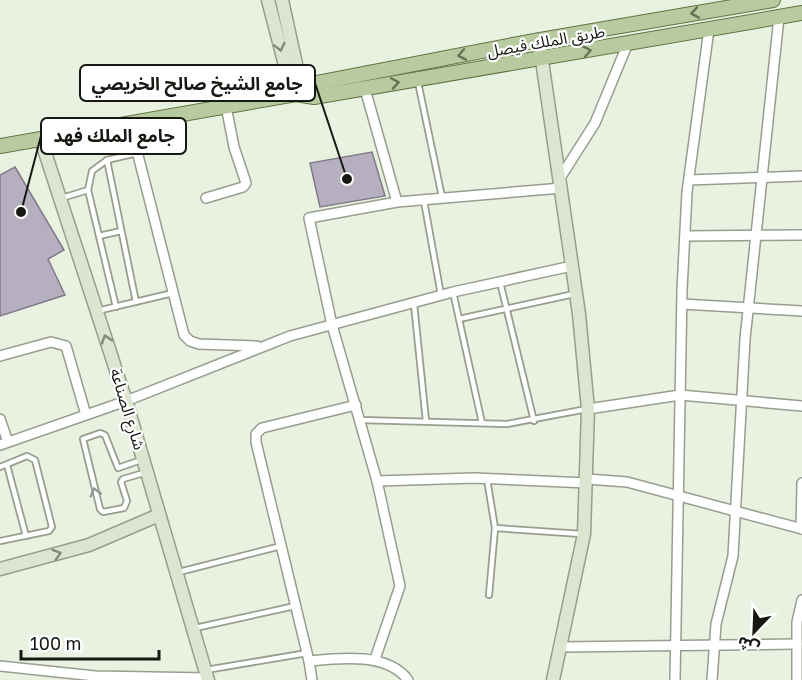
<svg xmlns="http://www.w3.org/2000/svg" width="802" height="680" font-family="'Golos Text','Noto Sans Arabic',sans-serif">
<rect width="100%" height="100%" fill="#e9f2e0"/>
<g fill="#b5afbf" stroke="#807a8a" stroke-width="1.5">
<path d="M372,152L385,196L320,207L310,163Z"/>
<path d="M15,167L64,250L48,259L65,295L0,316V175Z"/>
</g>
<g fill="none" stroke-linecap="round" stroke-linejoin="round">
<defs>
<g id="lane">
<path d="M418,82L442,197"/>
<path d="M107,160L136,302"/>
<path d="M88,190L116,307"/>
<path d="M62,198L88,190L92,171L107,160L137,153"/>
<path d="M424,201L441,295"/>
<path d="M99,236L121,231"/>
<path d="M500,282L534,421"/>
<path d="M453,292L482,423"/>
<path d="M414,304L426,421"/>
<path d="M97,311L173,293"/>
<path d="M459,319L574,294"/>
<path d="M360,420L507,424L587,409"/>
<path d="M141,460L118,468L105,435L100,433L83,439L100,509L103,512L124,508L127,501L121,482L123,479L147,472"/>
<path d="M7,465L26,536"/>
<path d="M0,467L27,456L35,460L52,527L49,531L0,541"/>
<path d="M487,479L495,528L489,595"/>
<path d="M495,528L582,534"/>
<path d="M179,572L281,546"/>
<path d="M195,628L295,606"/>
<path d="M206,670L307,653"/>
</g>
<g id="street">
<path d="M365,89L397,202"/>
<path d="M130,124L184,335L190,341L199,344L257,346"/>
<path d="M560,178L595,123L628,43"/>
<path d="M689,180L802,176"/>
<path d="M206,198L243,187L246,183L234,147L226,106"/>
<path d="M685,236L802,235"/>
<path d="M682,304L802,311"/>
<path d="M0,356L51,342L66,346L86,415"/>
<path d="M588,409L680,395L802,406"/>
<path d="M0,419L8,442"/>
<path d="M0,445L126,401L290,336L453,292L572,266"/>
<path d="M587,479L627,482L802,529"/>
<path d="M377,481L474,478L587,483"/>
<path d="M801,529L802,483"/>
<path d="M560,647L797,644"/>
<path d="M375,659L400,586L377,481L332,325L309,218L397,202L562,188"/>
<path d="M309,661L256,442V434L262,428L356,405"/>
<path d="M0,666L95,676L208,678"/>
<path d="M312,680L309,661C339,658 387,652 408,680"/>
<path d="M675,680L682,290L687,192L709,29"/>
<path d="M712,680L716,624L733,556L745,339L779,17"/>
<path d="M797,680V622L802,600"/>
</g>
<g id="secondary">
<path d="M268,0L287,73L296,94"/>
<path d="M282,0L296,64V89"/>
<path d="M539,40L579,314L588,409L584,534L553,680"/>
<path d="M41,140L126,401L208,680"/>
<path d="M0,569L89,545L159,515"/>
</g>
<g id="primary">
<path d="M296,94L314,97L802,13"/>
<path d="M0,146L296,94L311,84L539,40L773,0"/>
</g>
</defs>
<use href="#lane" stroke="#969e8e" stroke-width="8"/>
<use href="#street" stroke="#969e8e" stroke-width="12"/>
<use href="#secondary" stroke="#969e8e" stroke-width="15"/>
<use href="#primary" stroke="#607544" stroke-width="16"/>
<use href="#lane" stroke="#fff" stroke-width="4.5"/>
<use href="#street" stroke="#fff" stroke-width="9"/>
<use href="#secondary" stroke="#dbe5cf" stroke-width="12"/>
<use href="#primary" stroke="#b8ca9f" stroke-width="14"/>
</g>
<defs><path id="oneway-chevron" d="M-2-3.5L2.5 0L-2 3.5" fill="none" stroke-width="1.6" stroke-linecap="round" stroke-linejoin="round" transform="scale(1.5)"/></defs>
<g stroke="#677158">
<use href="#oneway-chevron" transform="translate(695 13) rotate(170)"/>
<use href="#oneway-chevron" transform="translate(587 51) rotate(-11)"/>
<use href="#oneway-chevron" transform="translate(462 55) rotate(169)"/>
<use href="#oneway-chevron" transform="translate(395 83) rotate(-9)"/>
</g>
<g stroke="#82897a">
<use href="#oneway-chevron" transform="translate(280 47) rotate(76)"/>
<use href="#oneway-chevron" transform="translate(106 339) rotate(-108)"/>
<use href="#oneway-chevron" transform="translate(57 554) rotate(-17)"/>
</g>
<use stroke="#969794" href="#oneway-chevron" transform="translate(95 492) rotate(-106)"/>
<g text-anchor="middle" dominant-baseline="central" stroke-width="4.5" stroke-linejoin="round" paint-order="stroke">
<g font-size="16" fill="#161812" stroke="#fff">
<text transform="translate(546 41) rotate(-10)">طريق الملك فيصل</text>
<text transform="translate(128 409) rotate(73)">شارع الصناعة</text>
</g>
</g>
<path fill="none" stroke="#161812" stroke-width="2" d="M347 179L315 83M21 212L41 136"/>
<g fill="#161812" stroke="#fff" stroke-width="2">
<circle cx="347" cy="179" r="6"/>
<circle cx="21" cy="212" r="6"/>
</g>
<g fill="#fff" stroke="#161812" stroke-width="2">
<rect x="80" y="65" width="235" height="36" rx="6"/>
<rect x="41" y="118" width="145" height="36" rx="6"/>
</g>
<g font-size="18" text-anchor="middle" font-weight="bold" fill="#161812">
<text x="197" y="90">جامع الشيخ صالح الخريصي</text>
<text x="114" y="142">جامع الملك فهد</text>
</g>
<g transform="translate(754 632) rotate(203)" stroke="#ffffff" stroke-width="4.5" paint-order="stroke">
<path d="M0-4.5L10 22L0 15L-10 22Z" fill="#161812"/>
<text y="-9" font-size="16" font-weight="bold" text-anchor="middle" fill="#161812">ش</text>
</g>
<path d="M21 650v9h138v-9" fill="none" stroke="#161812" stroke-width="3"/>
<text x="30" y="650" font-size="18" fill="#161812" stroke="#ffffff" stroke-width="4.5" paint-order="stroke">100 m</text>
</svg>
